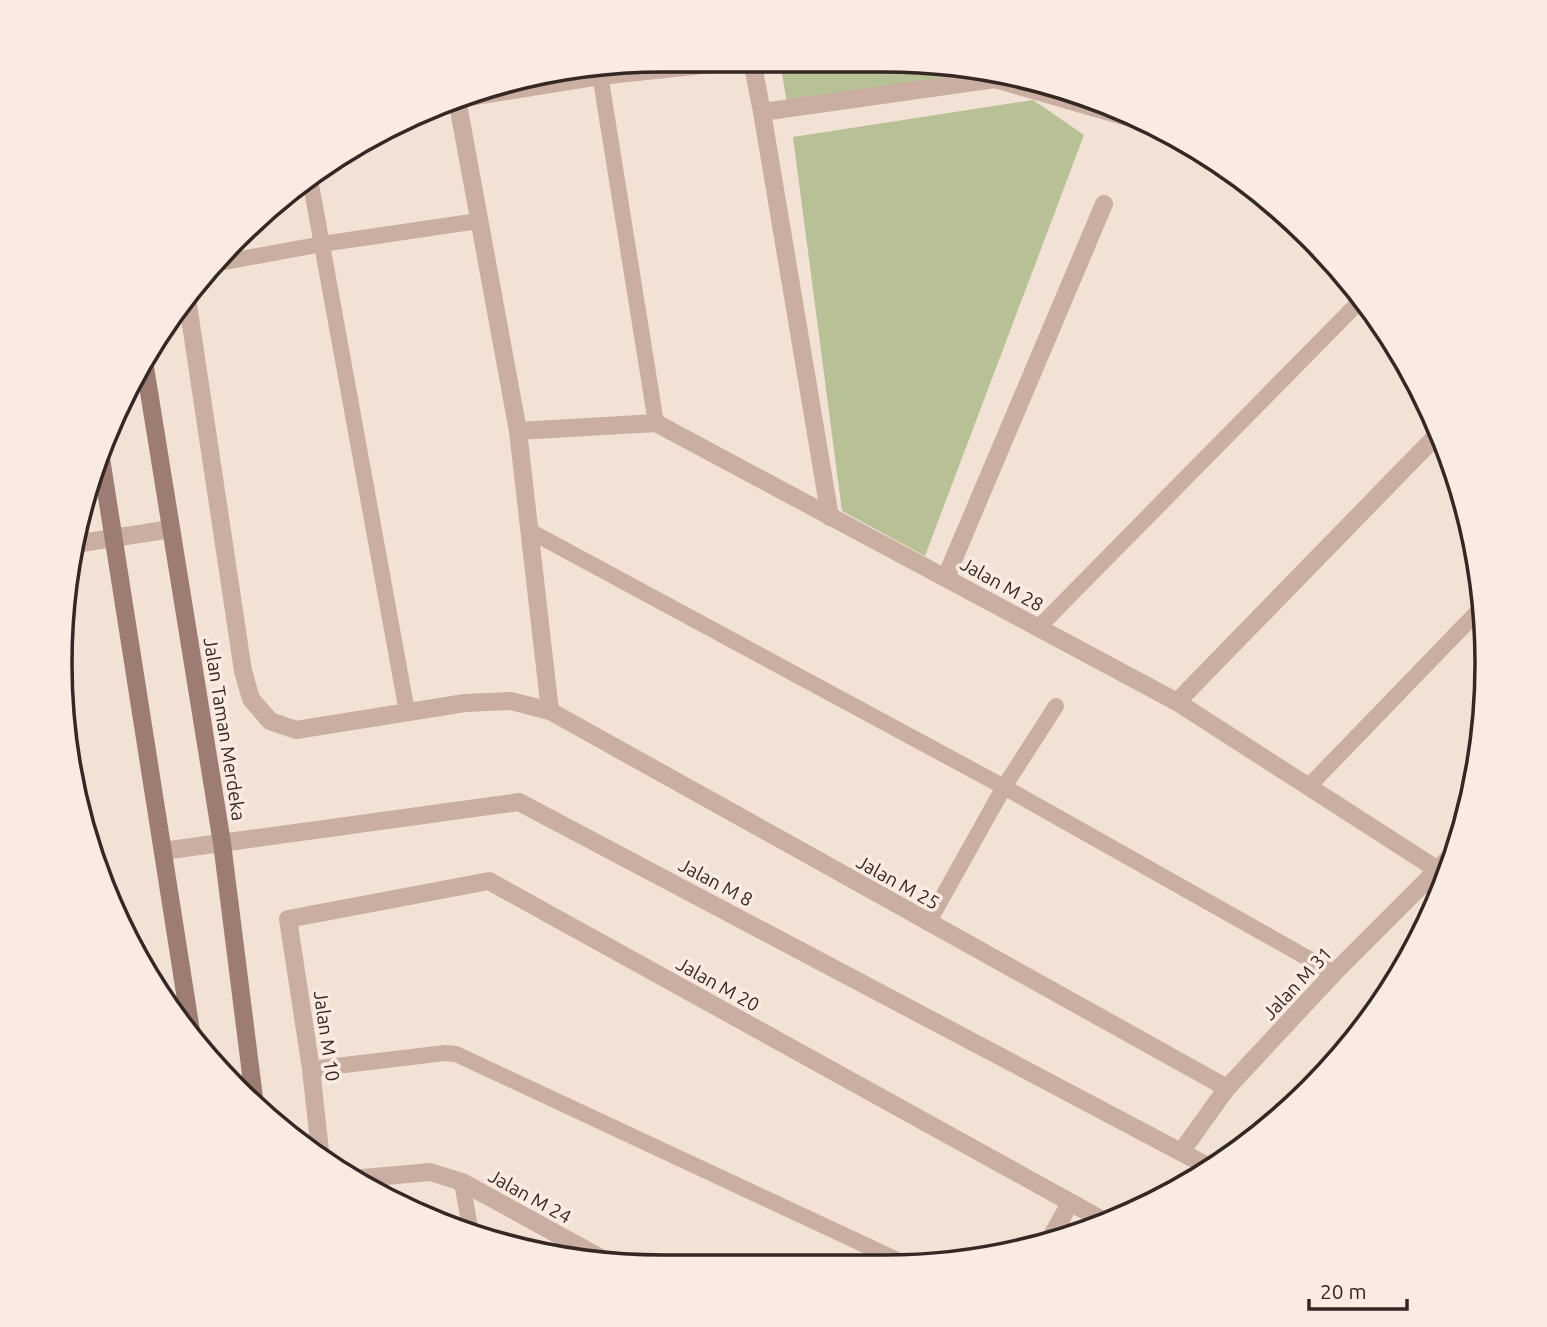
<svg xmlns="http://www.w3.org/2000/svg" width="1547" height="1327" font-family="Ubuntu,sans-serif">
<rect width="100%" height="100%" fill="#f2e1d5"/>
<g fill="#b8c195">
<path d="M780,62L957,65L959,76L787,103Z"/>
<path d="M1033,100L1084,135L925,556L842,511L793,137Z"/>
</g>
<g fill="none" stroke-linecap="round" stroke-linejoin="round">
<g stroke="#caaea1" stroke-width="16">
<path d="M599,68L656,423"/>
<path d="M457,100L600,77L749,61"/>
<path d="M310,179L407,712"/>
<path d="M219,263L322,244L478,221"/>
<path d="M530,531L1004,787L1334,973"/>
<path d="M1038,628L1362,299"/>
<path d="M1309,786L1483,606"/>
<path d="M928,923L1004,787L1056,706"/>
<path d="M311,1069L445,1053L456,1054L910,1266"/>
<path d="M462,1182L471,1233"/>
</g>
<g stroke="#caaea1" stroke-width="18">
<path d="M752,61L762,112L830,517"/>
<path d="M457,99L518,431L550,711"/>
<path d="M762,112L995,79L1158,126"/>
<path d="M187,298L243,671L251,699L270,721L296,730L465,703L511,701L550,711L1227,1088"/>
<path d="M518,431L656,423L1177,702L1438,870"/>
<path d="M75,544L171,529"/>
<path d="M946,577L1104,204"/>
<path d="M1177,702L1439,433"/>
<path d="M163,851L519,802L1211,1168"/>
<path d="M1181,1152L1227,1088L1334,973L1454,853"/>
<path d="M321,1160L311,1069L288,919L489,881L1106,1222"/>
<path d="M352,1179L430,1172L462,1182L608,1262"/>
<path d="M1049,1241L1070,1203"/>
</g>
<g stroke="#9d7d73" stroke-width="18">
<path d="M144,361L222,843L255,1106"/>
<path d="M100,452L191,1031"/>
</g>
</g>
<g text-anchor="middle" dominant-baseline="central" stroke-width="7" stroke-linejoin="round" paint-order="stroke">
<g font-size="19" fill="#342724" stroke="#f9ebe2">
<text transform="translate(1002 584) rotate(29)">Jalan M 28</text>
<text transform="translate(225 729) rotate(81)">Jalan Taman Merdeka</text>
<text transform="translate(716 882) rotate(28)">Jalan M 8</text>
<text transform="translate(898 882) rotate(29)">Jalan M 25</text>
<text transform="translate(1297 983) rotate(-47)">Jalan M 31</text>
<text transform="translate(718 984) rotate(29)">Jalan M 20</text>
<text transform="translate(327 1036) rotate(82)">Jalan M 10</text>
<text transform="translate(530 1196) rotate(29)">Jalan M 24</text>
</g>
</g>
<path d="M0 0H1547V1327H0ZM663 72H884A591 591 0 0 1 1475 663V664A591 591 0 0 1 884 1255H663A591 591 0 0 1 72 664V663A591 591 0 0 1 663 72Z" fill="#f9ebe2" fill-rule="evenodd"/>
<path fill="none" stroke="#342724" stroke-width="3.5" d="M663 72H884A591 591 0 0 1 1475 663V664A591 591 0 0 1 884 1255H663A591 591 0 0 1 72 664V663A591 591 0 0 1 663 72Z"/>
<path d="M1309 1299v10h98v-10" fill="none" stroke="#342724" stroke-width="3.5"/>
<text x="1320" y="1299" font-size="21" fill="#342724" stroke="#f9ebe2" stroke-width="5" paint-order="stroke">20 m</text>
</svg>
